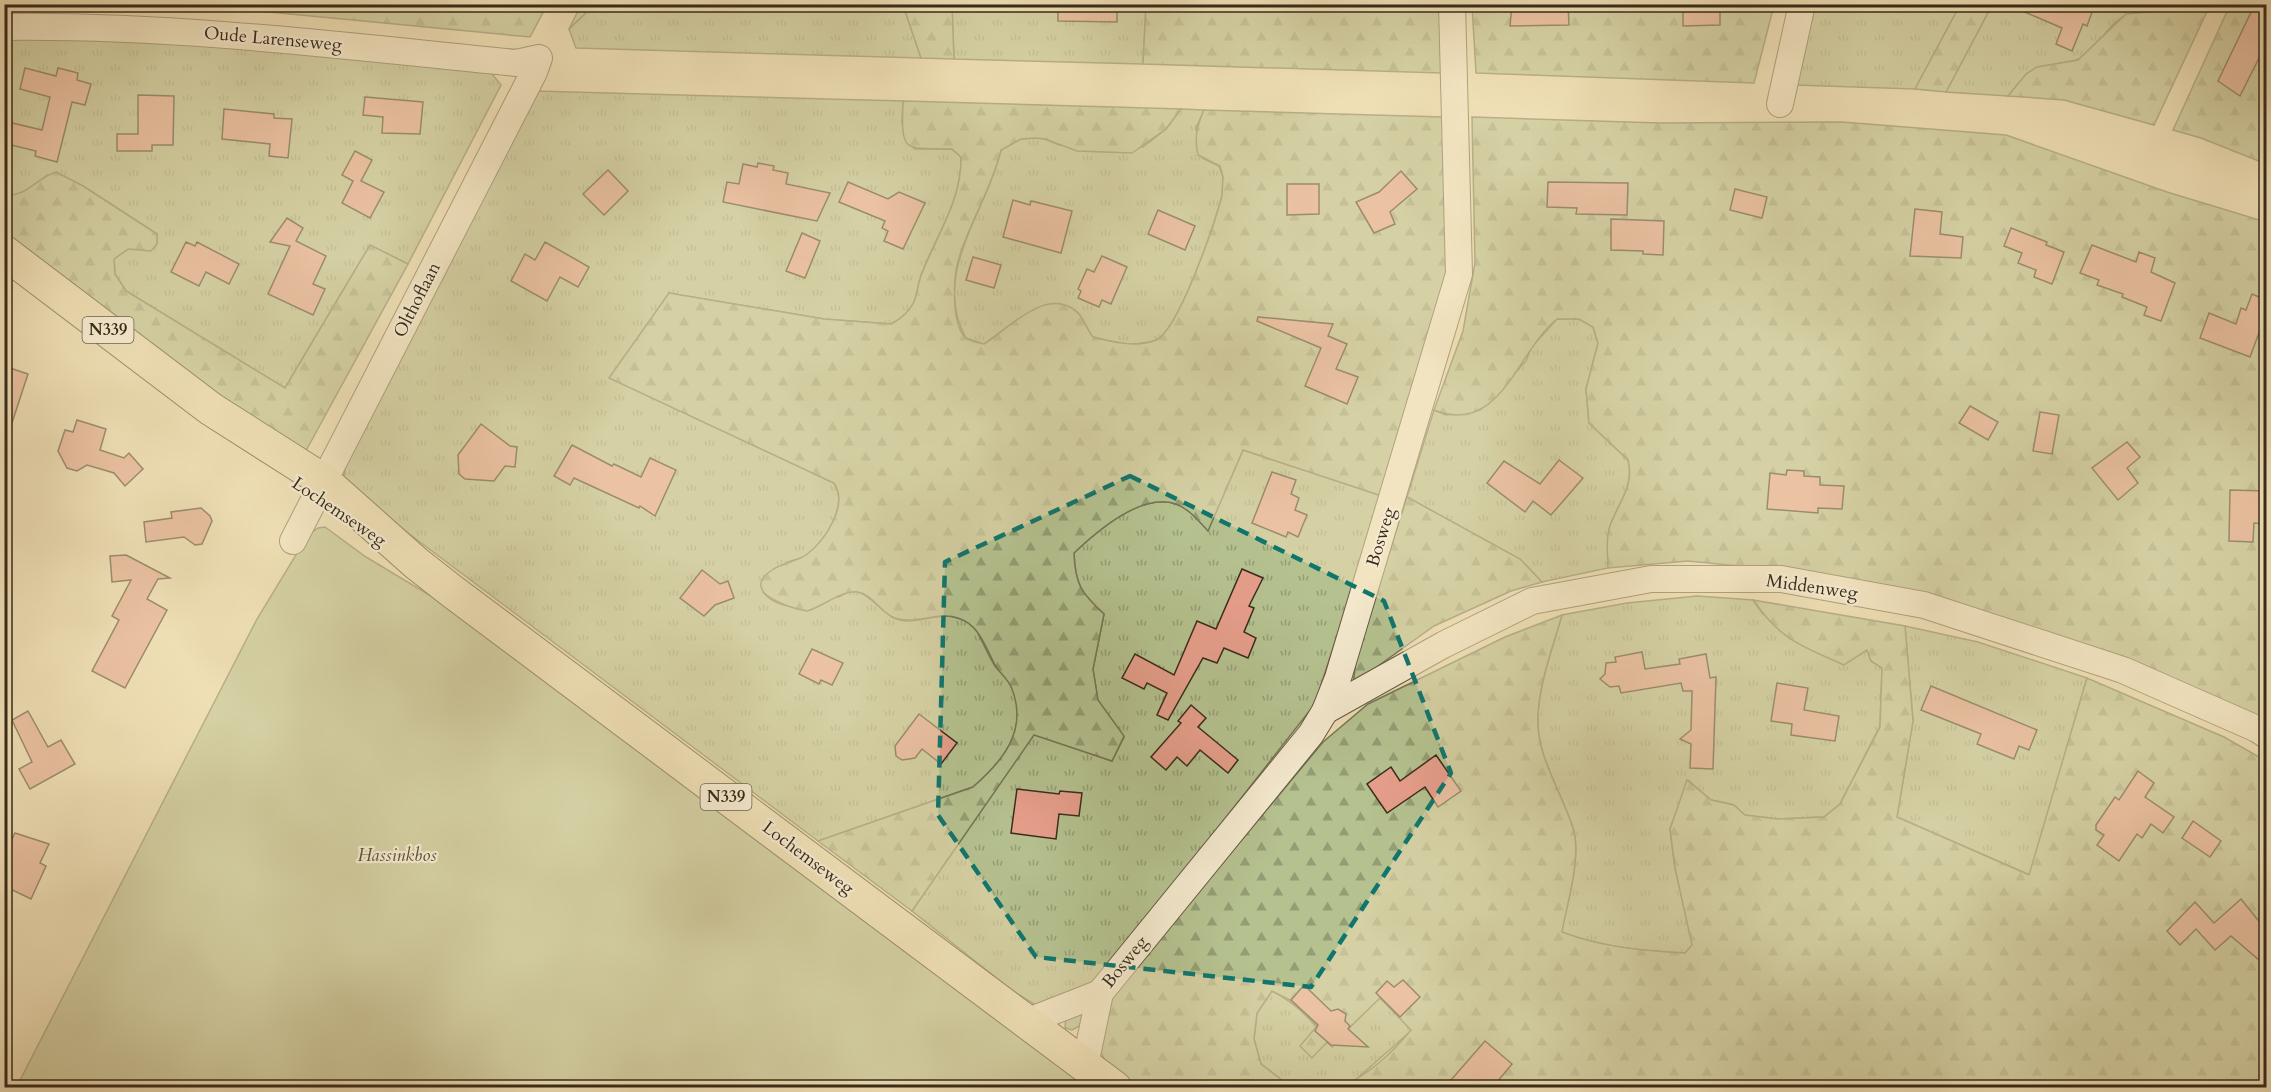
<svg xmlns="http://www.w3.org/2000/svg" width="2271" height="1092" font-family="Cardo,serif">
<defs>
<pattern id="grass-tufts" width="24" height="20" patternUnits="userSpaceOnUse" patternTransform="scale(1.5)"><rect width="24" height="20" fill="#b5c290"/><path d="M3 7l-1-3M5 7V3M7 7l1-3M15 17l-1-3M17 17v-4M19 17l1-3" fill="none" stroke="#949e75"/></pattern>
<pattern id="forest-firs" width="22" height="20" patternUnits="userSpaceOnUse" patternTransform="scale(1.5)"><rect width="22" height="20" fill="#b5c290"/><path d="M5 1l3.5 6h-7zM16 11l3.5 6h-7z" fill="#949e75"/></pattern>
</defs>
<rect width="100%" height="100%" fill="#efdfb5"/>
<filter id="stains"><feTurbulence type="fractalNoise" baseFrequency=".00333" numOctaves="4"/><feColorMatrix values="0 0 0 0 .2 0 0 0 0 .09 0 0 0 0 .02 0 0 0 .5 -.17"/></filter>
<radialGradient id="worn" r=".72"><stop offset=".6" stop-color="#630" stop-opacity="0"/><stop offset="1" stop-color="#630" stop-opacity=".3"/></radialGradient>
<g fill="url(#grass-tufts)" stroke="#767656" stroke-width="1.5">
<path d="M594,5H903L921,58L576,48L569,29Z"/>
<path d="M952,5H1146L1143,64L954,59Z"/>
<path d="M1811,5H1960L1915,89L1795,85Z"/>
<path d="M1992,5H2167C2155,13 2145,9 2132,13C2108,20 2100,48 2079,59C2073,62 2063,62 2056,64C2029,68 2025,75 2008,96L1946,92Z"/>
<path d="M5,37L211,41L488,69L501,85L408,264L370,245L285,388L126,291L115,274L114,259L128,249L157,244V234L83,186L47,175C34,186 22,197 5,195Z"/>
<path d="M534,91L903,101L902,123L914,149H952L961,157C962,199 938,233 923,270C918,280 918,292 914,302C909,312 901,319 891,324L824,319L669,293L610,378L834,483C849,504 825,543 805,556C799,560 789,560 783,565C775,572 770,584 763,592C784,617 814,602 841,596C862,581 876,608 892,617C911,627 928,615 947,616C956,616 965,621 973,624C981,638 987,653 995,666C1000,673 1009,679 1012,687C1030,728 1002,762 973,787L818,841L348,488L343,480L347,459Z"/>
<path d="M1181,109L1204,110L1196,128L1202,158L1219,166L1223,177L1222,196C1215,222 1179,330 1156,340C1137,348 1112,342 1093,337C1087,330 1084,319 1078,313C1050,286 1007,329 984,344L966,338C930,275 987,211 1001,150L1021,139L1035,138L1045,139L1059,145L1143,147L1166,129Z"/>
<path d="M1557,319H1579L1593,327L1598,343L1586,389L1589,423L1628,460C1635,486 1618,503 1610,526C1606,538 1608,556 1608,568L1542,582L1520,559L1407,497L1434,410L1446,415L1480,410L1526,361L1531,348Z"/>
<path d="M1243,450L1382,496L1315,704L1096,983L1039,1007L1013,991L912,911L1034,734L1112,761L1124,737L1098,701L1093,669L1104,614C1081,593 1075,584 1074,553C1096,532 1142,492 1176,504C1189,508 1198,521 1208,530Z"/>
<path d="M1697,596L1753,600L1763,614L1867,650L1871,661L1882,668L1880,726L1840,804L1824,817L1777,819L1744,815L1734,805L1711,800L1688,780L1670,829L1675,868L1693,945L1685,953C1642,951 1602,947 1561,933C1567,903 1582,857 1573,828C1561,790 1535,755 1538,714C1540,680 1553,647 1562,615L1627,603Z"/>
<path d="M1905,626L1978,642L2087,678L2030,875L1897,817L1913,721Z"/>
<path d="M1272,991C1296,1003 1313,1020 1327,1042L1348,1029L1380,997L1412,1030L1352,1083L1341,1087H1291L1261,1064L1254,1039L1257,1013Z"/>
</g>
<g fill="url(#forest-firs)" stroke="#767656" stroke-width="1.5">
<path d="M261,4H547V5L530,37L259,11Z"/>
<path d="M206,5L208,9H4L5,4Z"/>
<path d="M581,5H594L569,29Z"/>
<path d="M903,5H952L954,59L921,58Z"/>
<path d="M1146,5H1440L1442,73L1143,64Z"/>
<path d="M1472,5H1774L1754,83L1476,73Z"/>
<path d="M1960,5H1992L1946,92L1915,89Z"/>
<path d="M2167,5H2210L2154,125L2064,100L2008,96L2026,74L2037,67L2078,60L2126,14L2158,11Z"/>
<path d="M2230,5H2266V164L2201,138L2173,130Z"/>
<path d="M903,101L1181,109L1166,129L1132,153L1077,151L1045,139L1035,138L1021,139L1001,150C992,188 970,221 959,258C953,276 951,325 966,338C971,342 978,343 984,344C1008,329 1048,284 1078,313C1084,319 1087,330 1093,337C1112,342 1137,348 1156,340C1179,330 1215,222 1222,196L1223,177L1220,166L1198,155C1194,137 1197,126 1204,110L1443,117L1447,273L1382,496L1243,450L1208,531C1199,521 1189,509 1176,504C1142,492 1096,532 1074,553C1075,584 1081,593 1104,614L1093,669L1098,700L1124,736L1112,761L1034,735L912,911L818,841L973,787C1003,761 1028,731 1012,689C1009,679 998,672 994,663C984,644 979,625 958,618C937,611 917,625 895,618C881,613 873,595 858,592C842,589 823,607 807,611C791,608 738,593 772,570C782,563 796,562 806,555C825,541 849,505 834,483L609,378L669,293L824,319L891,324C901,319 909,312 914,302C918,292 918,281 923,271C938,233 962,199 961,157L952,149C903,148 901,154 903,101Z"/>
<path d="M1472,117L1660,123L1842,122L2006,135L2167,192L2266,222V730L1811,573L1688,561L1608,568C1608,556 1605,538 1610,526C1618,503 1635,486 1628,460L1589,423L1586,389L1598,343L1593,327L1579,319H1557C1518,349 1501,437 1434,410L1463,331L1475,263Z"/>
<path d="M56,172L83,186L157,234V244L151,251L128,249L114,259L115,274L126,291L285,388L370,245L408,264L302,458L5,237V195C27,197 36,178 56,172Z"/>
<path d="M1407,497L1520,559L1542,582L1511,591L1434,626L1353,684L1357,654Z"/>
<path d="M1753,600L1905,626L1913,721L1897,817L2029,875L2087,678L2224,737L2266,761V1087H1341C1367,1076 1394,1051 1411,1030L1380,998L1348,1029L1357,1037L1339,1040L1332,1047L1327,1042L1312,1058L1300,1046L1317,1026L1290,1000L1272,991L1257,1013L1254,1039L1261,1064L1291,1087H1139L1107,1065L1098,1046L1101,1021L1113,995L1323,742L1368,704L1505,637L1562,615C1553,647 1540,680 1538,714C1535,755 1561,790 1573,828C1582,857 1567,903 1562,932C1602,947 1642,951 1685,953L1692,945L1675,868L1670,829L1687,780L1711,800L1734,805L1745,815L1777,819L1824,817L1840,804L1880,727L1882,668L1871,661L1867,650L1844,665C1800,645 1782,641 1753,600Z"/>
<path d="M1091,1002L1083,1024L1072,1030L1065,1028L1066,1016Z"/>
</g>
<path fill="#b5c290" stroke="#767656" stroke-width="1.5" d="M325,527L366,557L436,599L1096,1088H16L257,619L308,535L318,528Z"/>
<g fill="#e79f8c" stroke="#372b1b" stroke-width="1.5">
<path d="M1058,4H1117V22L1058,21Z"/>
<path d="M1512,4H1568L1569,25L1510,26Z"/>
<path d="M1683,4H1720V25L1683,26Z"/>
<path d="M2006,4H2095L2087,26L2083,24L2072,51L2056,44L2062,28Z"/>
<path d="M2255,4H2266V44L2240,96L2218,81Z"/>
<path d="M25,68L56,76L58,68L78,73L77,80L91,84L85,105L72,102L57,162L35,156L36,151L7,144L12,123L42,130L50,97L20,89Z"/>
<path d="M138,95L174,96L173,145H152V151H117V134H138Z"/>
<path d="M365,97L423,102L420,134L382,133L383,117L363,115Z"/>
<path d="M224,109L274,114V118L292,119L288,158L269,156L270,144L222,139Z"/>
<path d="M355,151L372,160L361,181L384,192L370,218L342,203L353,181L342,175Z"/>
<path d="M758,163L774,166L773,170L788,173L786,184L830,193L817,221L723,202L727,182L739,184L743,164L757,167Z"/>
<path d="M608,170L628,191L604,215L583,194Z"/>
<path d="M1401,171L1417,189L1390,212L1395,224L1374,233L1356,202L1379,192Z"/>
<path d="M848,182L888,199L899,192L925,203L903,249L884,241L888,231L882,228L885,221L839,202Z"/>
<path d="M1548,182L1628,183L1627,215L1576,214L1577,208L1547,207Z"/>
<path d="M1287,184H1319V214L1287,215Z"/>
<path d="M1735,189L1767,197L1762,218L1730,210Z"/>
<path d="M1013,200L1030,205L1031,201L1072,211L1061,253L1003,237Z"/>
<path d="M1915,209L1942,212L1940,234L1963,237L1961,258L1910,256Z"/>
<path d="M1158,210L1195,226L1185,250L1148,234Z"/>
<path d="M287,218L303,228L296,241L326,256L313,284L325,289L313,315L268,294L290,246L270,242Z"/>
<path d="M1611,219L1664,221L1663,255L1643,254V251L1611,250Z"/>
<path d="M2011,228L2047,242L2046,245L2064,252L2052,284L2034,277L2036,270L2018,263L2022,253L2004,246Z"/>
<path d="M802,233L820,241L805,278L786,271Z"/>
<path d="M186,242L195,246L197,242L239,264L229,284L206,272L199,286L171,272Z"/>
<path d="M545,242L589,267L578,287L560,277L547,301L511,281L525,254L535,260Z"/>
<path d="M2092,245L2136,262L2139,252L2155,258L2151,272L2175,283L2161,321L2144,315L2147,307L2122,297L2123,294L2097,285L2099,280L2080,273Z"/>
<path d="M1102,256L1127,267L1111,304L1102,300L1099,307L1078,298L1081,291L1078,289L1087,269L1094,272Z"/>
<path d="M973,257L1001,265L994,288L966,280Z"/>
<path d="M2252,294L2266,300V314L2250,357L2200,338L2209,313L2236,324L2241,308L2246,310Z"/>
<path d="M1258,317L1333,324L1328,336L1347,344L1336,369L1358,377L1347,404L1305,386L1321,348L1257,321Z"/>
<path d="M4,366L28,374L8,435L4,434Z"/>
<path d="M1970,406L1998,422L1988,440L1959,423Z"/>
<path d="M2040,412L2059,415L2052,454L2033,451Z"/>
<path d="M77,420L106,429L100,450L124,458L129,453L143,469L125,486L114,473L87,465L77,471L67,468L58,451L65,430L73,432Z"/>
<path d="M481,424L510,446L517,447L515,467L505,466L494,481L465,479L459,474L458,455Z"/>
<path d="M2127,442L2140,457L2127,468L2138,483L2118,500L2092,468Z"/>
<path d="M572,445L612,466L614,464L641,477L650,458L676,470L655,516L640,506L639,508L574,478L570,485L554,476Z"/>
<path d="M1559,460L1583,478L1551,515L1533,501L1525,512L1487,483L1504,461L1540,484Z"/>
<path d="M1787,470L1804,471V476L1820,477V485L1844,486L1842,509L1818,508V513L1767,509L1770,473L1786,475Z"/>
<path d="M1272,472L1296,480L1291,494L1299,498L1295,510L1307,515L1298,537L1288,532L1286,537L1252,523Z"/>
<path d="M2230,490L2266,491V524L2254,523L2253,542L2229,541Z"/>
<path d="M201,508L210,516L212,521L202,544L195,545L184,537L146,542L144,522L172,518L171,512Z"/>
<path d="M126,555L170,578L158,579L147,599L167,610L125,688L92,671L119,620L112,616L131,580L112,582L110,556Z"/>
<path d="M1242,569L1263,578L1249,606L1254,608L1244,632L1256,638L1248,658L1224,648L1217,663L1203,658L1168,720L1157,715L1167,693L1147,683L1144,689L1122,678L1135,654L1174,675L1197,621L1216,629Z"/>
<path d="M702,570L720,584L728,581L734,598L715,605L704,616L680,598Z"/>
<path d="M812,649L843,663L832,685L821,680L819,684L799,674Z"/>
<path d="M1642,652L1645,669L1680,664L1679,659L1706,654L1710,678L1716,677L1713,769L1690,768L1691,744L1680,739L1691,730L1692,691H1683L1681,683L1621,693L1619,686L1610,687L1600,679L1605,674L1606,663L1616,662L1615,657Z"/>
<path d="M1777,683L1808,688L1804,710L1839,716L1835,741L1791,735L1792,724L1771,721Z"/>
<path d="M1931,686L2037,730L2029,750L2019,746L2014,759L1977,744L1981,734L1921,710Z"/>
<path d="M1191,705L1206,718L1198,727L1238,760L1228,773L1200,750L1187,766L1177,757L1166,770L1151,757L1181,723L1178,721Z"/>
<path d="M28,711L48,747L61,740L75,764L30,789L19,769L32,762L12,720Z"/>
<path d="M919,714L957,743L941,764L922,749L915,758L902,760L896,756L895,746Z"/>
<path d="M1436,755L1461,791L1438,807L1425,787L1387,813L1367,784L1391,767L1400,781Z"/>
<path d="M2138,771L2154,783L2145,797L2174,817L2163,833L2151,824L2142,838L2137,834L2119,861L2097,845L2104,835L2096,830V825L2115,797L2119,800Z"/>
<path d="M1017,789L1059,794L1060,791L1082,793L1079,816L1059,814L1056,839L1011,833Z"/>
<path d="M2193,821L2221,841L2210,857L2182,838Z"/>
<path d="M15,833L49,844L40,863L46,866L31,899L6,887L10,879L4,855Z"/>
<path d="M2241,899L2266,930V966L2231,936L2215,950L2196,929L2180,945L2167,931L2195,902L2214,923Z"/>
<path d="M1403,980L1420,997L1400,1017L1376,993L1387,981L1394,987Z"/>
<path d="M1304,985L1331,1011L1338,1009L1346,1014L1345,1021L1350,1026L1348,1029L1368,1047L1331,1045L1315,1031L1318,1025L1291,1000Z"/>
<path d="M1485,1041L1512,1064L1492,1088H1444Z"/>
</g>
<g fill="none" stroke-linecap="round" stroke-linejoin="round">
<defs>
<g id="minor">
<path d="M4,27C176,25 346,46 516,63L539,58L534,72L293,541"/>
<path d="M1780,104L1802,4"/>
<path d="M1325,711L1443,645L1532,601L1651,579H1781L1924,605L2123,670L2257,729L2266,735"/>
<path d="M1026,1022L1100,993L1311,734L1325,711L1338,678L1459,274L1452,4"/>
<path d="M1085,1065L1100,993"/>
</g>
<path id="primary" d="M4,252L211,409L324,481L416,563L453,592L1115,1088"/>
</defs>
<use href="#minor" stroke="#655842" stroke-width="28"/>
<use href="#primary" stroke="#372b1b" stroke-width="35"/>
<use href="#minor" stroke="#f5eacf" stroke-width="26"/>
<use href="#primary" stroke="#efdfb5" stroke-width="33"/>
</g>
<path d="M0 0H2271V1092H0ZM1130,476L1384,601L1451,773L1311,987L1036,957L938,815L945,562Z" fill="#efdfb5" fill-opacity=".55" fill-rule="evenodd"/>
<path fill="none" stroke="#0f766e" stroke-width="4.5" stroke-dasharray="12 8" stroke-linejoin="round" d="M1130,476L1384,601L1451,773L1311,987L1036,957L938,815L945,562Z"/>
<g text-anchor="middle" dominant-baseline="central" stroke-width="4.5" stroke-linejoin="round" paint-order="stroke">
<g fill="#f5eacf" stroke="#706451" stroke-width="1.5">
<rect x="82.5" y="317" width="51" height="26" rx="4.5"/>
<rect x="700.5" y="784" width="51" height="26" rx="4.5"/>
</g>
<g font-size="16" font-weight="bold" fill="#372b1b">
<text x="108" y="330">N339</text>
<text x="726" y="797">N339</text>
</g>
<g font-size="18" fill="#372b1b" stroke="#f5eacf">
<text transform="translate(273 39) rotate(5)">Oude Larenseweg</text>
<text transform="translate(417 300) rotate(-63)">Olthoflaan</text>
<text transform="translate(339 512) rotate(34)">Lochemseweg</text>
<text transform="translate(1381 537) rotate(-73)">Bosweg</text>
<text transform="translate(1812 587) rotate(8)">Middenweg</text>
<text transform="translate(808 858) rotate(37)">Lochemseweg</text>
<text transform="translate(1125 962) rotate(-51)">Bosweg</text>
</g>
<g font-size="18" font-style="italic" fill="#565138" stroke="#f5eacf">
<text x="397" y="855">Hassinkbos</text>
</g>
</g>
<rect width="2271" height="1092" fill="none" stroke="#efdfb5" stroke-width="24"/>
<rect x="6" y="6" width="2259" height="1080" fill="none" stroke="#372b1b" stroke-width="3"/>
<rect x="12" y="12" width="2247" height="1068" fill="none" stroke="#372b1b" stroke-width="1.5"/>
<rect width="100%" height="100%" filter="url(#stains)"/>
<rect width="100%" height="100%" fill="url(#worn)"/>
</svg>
